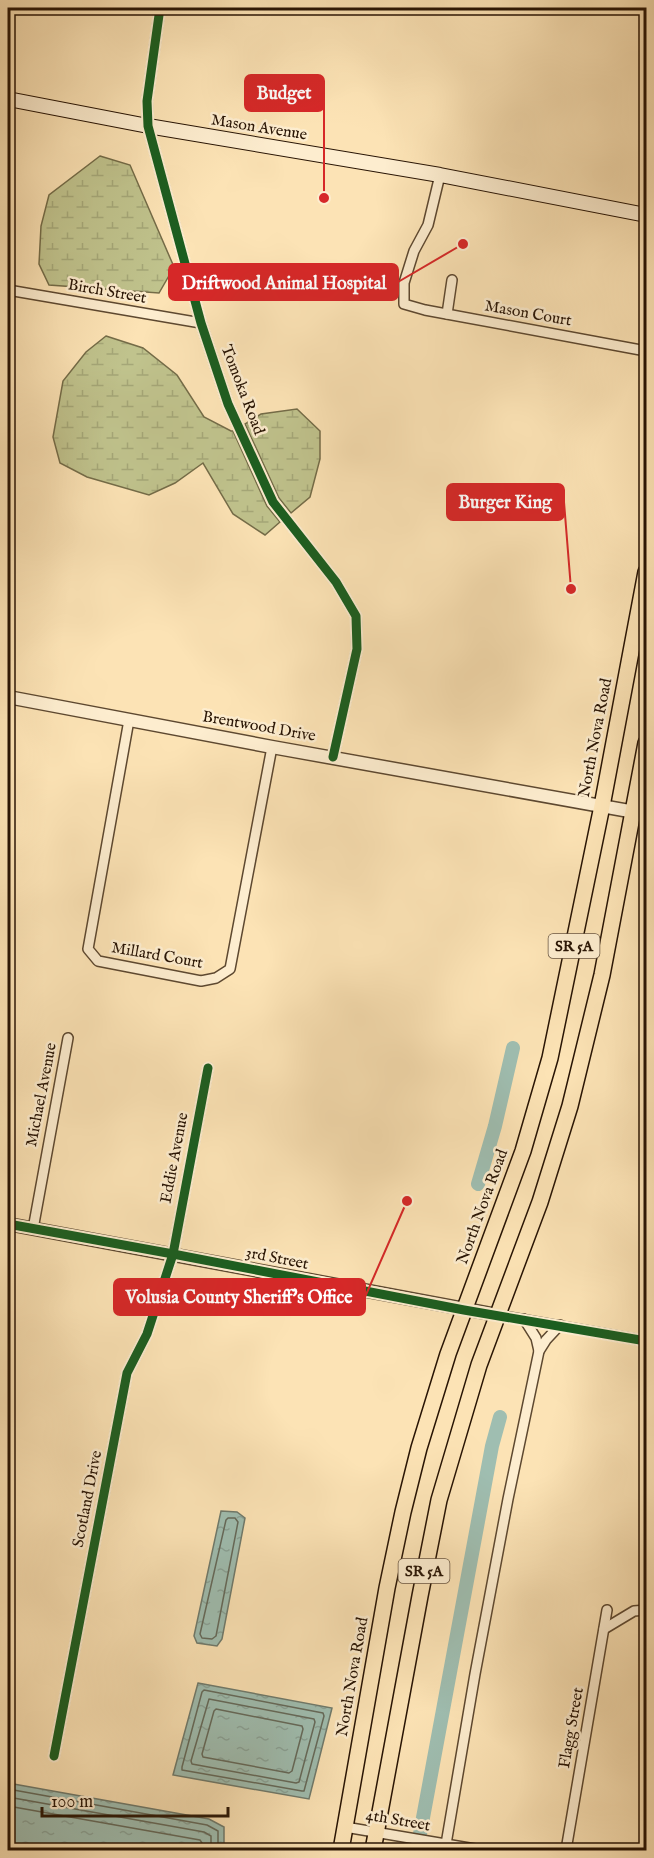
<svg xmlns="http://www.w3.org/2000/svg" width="654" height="1858" font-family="'IM FELL English',serif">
<defs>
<pattern id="wetland-marsh" width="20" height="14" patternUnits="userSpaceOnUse" patternTransform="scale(1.5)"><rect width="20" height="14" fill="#c0c38d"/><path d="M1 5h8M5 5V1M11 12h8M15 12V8" fill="none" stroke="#a5a778"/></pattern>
<pattern id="water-ripples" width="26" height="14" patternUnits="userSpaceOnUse" patternTransform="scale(1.5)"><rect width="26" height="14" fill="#9fbeb1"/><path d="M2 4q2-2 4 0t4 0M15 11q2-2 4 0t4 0" fill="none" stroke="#89a297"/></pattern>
</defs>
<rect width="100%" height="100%" fill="#fce3b5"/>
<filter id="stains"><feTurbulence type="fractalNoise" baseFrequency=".00333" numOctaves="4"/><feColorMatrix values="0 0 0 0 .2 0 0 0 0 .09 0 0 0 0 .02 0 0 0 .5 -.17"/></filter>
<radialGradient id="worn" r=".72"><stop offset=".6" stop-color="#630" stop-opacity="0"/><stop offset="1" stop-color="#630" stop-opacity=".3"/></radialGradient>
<g fill="url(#wetland-marsh)" stroke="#746c48" stroke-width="1.5">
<path d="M100,156L130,165L174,267L159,293L49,285L39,264L41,226L49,195Z"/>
<path d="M106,336L143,348L177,375L204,417L231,431H233L267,506L280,522L265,535L233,514L203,463L175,483L149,495L87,477L60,463L53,437L63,381L86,352Z"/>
<path d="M297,409L320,431V459L310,497L291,513L279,498L245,424L261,414Z"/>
</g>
<g fill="url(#water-ripples)" stroke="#6f7a6c" stroke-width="1.5">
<path d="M221,1511L237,1512L245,1518L222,1639L217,1646L197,1643L194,1636Z"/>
<path d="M198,1683L332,1708L309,1799L173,1775Z"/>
<path d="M8,1783L209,1819L224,1827V1850H8Z"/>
</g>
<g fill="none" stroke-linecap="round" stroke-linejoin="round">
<g stroke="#64695a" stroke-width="1.5">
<path d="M228,1518H235L238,1522L216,1636L212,1639L202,1638L200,1634L226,1520Z"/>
<path d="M204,1690L323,1713L324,1716L304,1791H302L182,1770V1767L202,1692Z"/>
<path d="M209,1699L314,1719L315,1722L299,1782L296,1783L192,1764L191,1761Z"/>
<path d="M216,1709L302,1726L303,1729L292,1771L289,1773L203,1757L202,1754L214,1711Z"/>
<path d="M8,1789L207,1825L218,1831V1850"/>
<path d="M8,1797L204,1832L211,1836V1850"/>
<path d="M8,1806L200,1840L202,1843V1850"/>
</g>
<g stroke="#9fbeb1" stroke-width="14">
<path d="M478,1184L495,1126L513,1048"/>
<path d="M417,1850L492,1446L500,1417"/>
</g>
<defs>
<g id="minor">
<path d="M160,8L147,101L148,126L201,323L228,404L273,502L336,582L356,616L357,649L333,757"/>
<path d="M440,175L428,225L414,251L404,283V304L425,310L646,351"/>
<path d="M8,290L201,323"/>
<path d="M447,314L452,280"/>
<path d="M129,720L88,949L98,961L201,981L216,978L230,969L272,747"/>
<path d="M33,1229L68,1038"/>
<path d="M497,1315L646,1341"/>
<path d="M524,1319L536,1338L539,1351"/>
<path d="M604,1629L634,1611L646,1610"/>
<path d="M54,1756L127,1373L147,1334L173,1254L208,1068"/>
<path d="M345,1827L481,1850"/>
<path d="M445,1850L475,1674L508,1499L539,1351L546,1340L560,1325"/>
<path d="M566,1850L607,1610"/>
</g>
<g id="tertiary">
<path d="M8,697L272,747L646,814"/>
<path d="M8,1224L497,1315"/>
</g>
<path id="secondary" d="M8,99L148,126L440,175L646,215"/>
<g id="primary">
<path d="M341,1850L387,1588L403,1512L419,1448L448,1354L523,1151L550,1058L602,806L646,572"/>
<path d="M373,1850L420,1596L439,1500L479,1365L540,1202L570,1106L602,975L646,743"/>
</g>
</defs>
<use href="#minor" stroke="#5d4830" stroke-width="12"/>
<use href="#tertiary" stroke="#5d4830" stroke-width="15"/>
<use href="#secondary" stroke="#281404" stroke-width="16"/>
<use href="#primary" stroke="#281404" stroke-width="18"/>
<use href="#minor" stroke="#fdedcf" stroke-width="9"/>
<use href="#tertiary" stroke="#fdedcf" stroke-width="12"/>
<use href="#secondary" stroke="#fdedcf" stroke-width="14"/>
<use href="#primary" stroke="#fce3b5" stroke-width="15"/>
<defs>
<g id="cycleway">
<path d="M160,8L147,101L148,126L201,323L228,404L273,502L336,582L356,616L357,649L333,757"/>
<path d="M8,1224L173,1254L464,1310L646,1341"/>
<path d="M54,1756L127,1373L147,1334L173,1254L208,1068"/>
</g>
</defs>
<use href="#cycleway" stroke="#fdedcf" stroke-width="13"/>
<use href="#cycleway" stroke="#1b5e20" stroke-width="9"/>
</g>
<g text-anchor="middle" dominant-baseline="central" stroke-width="5" stroke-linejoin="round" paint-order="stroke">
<g fill="#fdedcf" stroke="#685541" stroke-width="1.5">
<rect x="548.5" y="934" width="51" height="24" rx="4.5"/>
<rect x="398.5" y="1559" width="51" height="24" rx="4.5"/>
</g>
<g font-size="15" font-weight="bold" fill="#281404">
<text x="574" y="946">SR 5A</text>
<text x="424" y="1571">SR 5A</text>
</g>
<g font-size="16" fill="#281404" stroke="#fdedcf">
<text transform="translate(259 128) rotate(9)">Mason Avenue</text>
<text transform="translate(107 292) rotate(10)">Birch Street</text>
<text transform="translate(528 314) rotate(10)">Mason Court</text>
<text transform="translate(242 390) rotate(69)">Tomoka Road</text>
<text transform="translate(259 727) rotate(10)">Brentwood Drive</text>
<text transform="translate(596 738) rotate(-79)">North Nova Road</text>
<text transform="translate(157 956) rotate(10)">Millard Court</text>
<text transform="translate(42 1095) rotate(-79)">Michael Avenue</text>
<text transform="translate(175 1158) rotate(-79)">Eddie Avenue</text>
<text transform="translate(483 1207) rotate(-70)">North Nova Road</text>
<text transform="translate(277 1259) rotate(11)">3rd Street</text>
<text transform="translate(88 1499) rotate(-79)">Scotland Drive</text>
<text transform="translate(353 1677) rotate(-80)">North Nova Road</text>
<text transform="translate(572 1728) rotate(-80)">Flagg Street</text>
<text transform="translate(398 1821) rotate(10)">4th Street</text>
</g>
</g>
<path fill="none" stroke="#d62828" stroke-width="2" d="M324 198L324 93M463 244L398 282M571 589L564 502M407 1201L365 1297"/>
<g fill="#d62828" stroke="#fdedcf" stroke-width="2">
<circle cx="324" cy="198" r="6"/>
<circle cx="463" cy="244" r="6"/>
<circle cx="571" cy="589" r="6"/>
<circle cx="407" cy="1201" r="6"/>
</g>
<g fill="#d62828" stroke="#d62828" stroke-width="2">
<rect x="245" y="75" width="79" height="36" rx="6"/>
<rect x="169" y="264" width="229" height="36" rx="6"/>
<rect x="447" y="484" width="117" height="36" rx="6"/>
<rect x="114" y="1279" width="251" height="36" rx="6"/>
</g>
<g font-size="18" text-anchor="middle" font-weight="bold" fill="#fff">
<text x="284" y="99">Budget</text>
<text x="284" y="289">Driftwood Animal Hospital</text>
<text x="505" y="508">Burger King</text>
<text x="239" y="1303">Volusia County Sheriff's Office</text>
</g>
<rect width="654" height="1858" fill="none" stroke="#fce3b5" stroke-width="30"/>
<rect x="9" y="9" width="636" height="1840" fill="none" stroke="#281404" stroke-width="3"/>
<rect x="15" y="15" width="624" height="1828" fill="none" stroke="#281404" stroke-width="1.5"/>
<path d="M42 1807v9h186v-9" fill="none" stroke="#281404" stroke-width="3"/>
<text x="51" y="1807" font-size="18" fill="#281404" stroke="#fdedcf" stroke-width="4.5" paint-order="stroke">100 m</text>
<rect width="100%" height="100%" filter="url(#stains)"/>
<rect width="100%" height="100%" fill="url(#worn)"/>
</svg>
